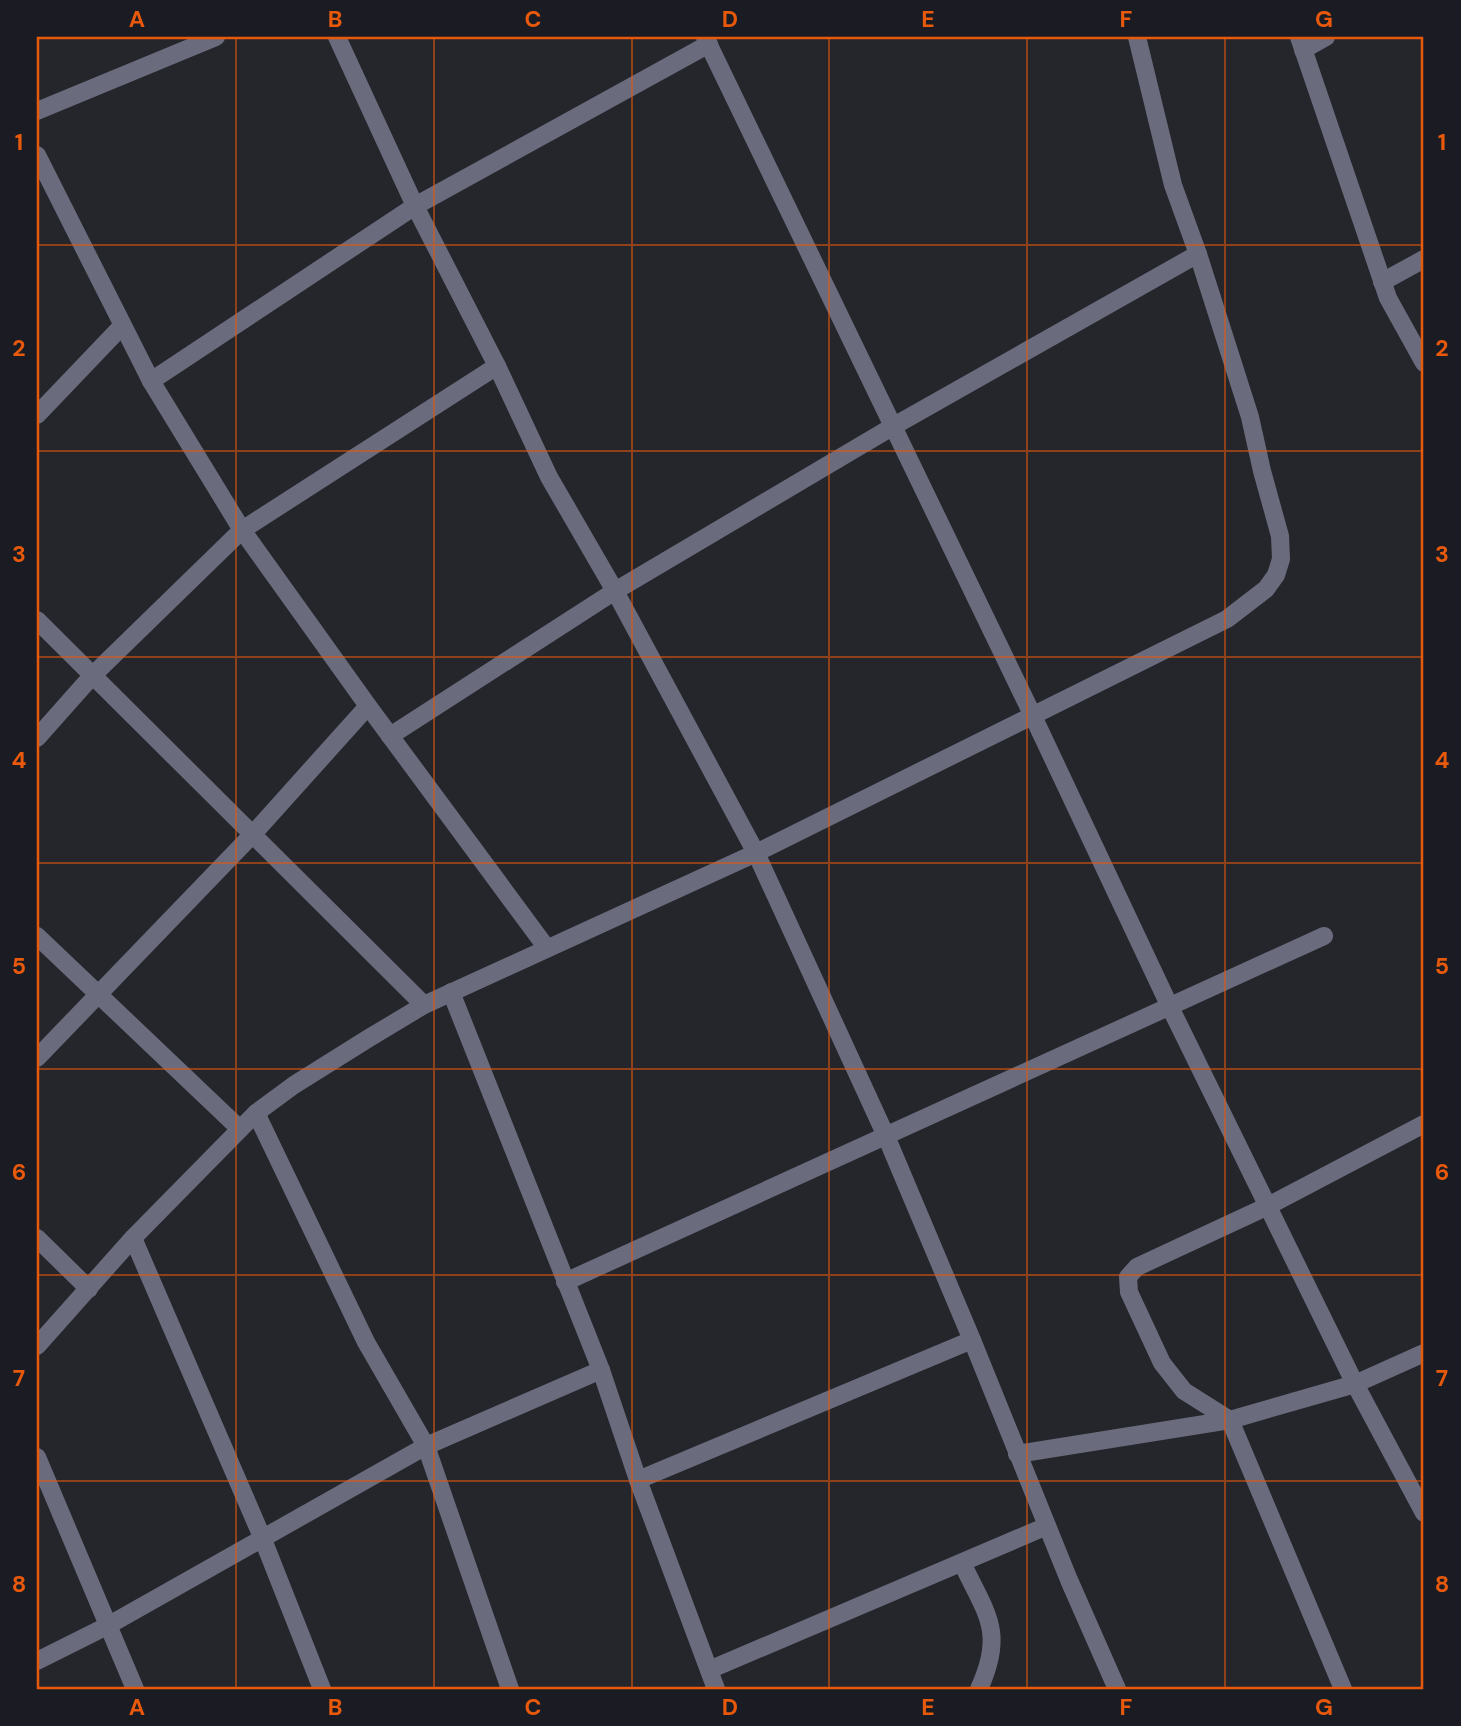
<svg xmlns="http://www.w3.org/2000/svg" width="1461" height="1726" font-family="'DM Sans',sans-serif">
<rect width="100%" height="100%" fill="#25252c"/>
<g fill="none" stroke-linecap="round" stroke-linejoin="round">
<g stroke="#6a6c7d" stroke-width="18">
<path d="M337,37L415,206L497,366L549,477L615,591L756,853L886,1136L972,1340L1069,1580L1117,1689"/>
<path d="M705,37L1032,714L1170,1007L1355,1384L1424,1513"/>
<path d="M1299,37L1388,298L1424,363"/>
<path d="M1303,50L1326,37"/>
<path d="M37,111L216,37"/>
<path d="M37,155L151,381L242,530L368,706L546,947"/>
<path d="M1382,282L1424,259"/>
<path d="M151,381L415,206L709,44"/>
<path d="M37,415L122,326"/>
<path d="M37,620L424,1005"/>
<path d="M390,736L615,591L892,427L1198,254"/>
<path d="M37,738L92,676L242,530L497,366"/>
<path d="M37,936L240,1129"/>
<path d="M451,992L601,1370L638,1480L716,1689"/>
<path d="M37,1058L253,834L368,706"/>
<path d="M256,1113L366,1342L426,1446L510,1689"/>
<path d="M37,1238L89,1289"/>
<path d="M133,1238L262,1537L322,1689"/>
<path d="M565,1282L1324,936"/>
<path d="M37,1346L133,1238L256,1113L294,1085L369,1038L424,1005L756,853L1227,619L1266,589L1276,575L1281,559L1280,536L1262,471L1250,417L1198,254L1173,185L1137,37"/>
<path d="M1017,1454L1230,1420L1355,1384L1424,1353"/>
<path d="M37,1457L135,1689"/>
<path d="M638,1480L972,1340"/>
<path d="M962,1563C987,1615 1005,1632 979,1689"/>
<path d="M37,1661L109,1625L426,1446L601,1370"/>
<path d="M709,1670L1047,1526"/>
<path d="M1343,1689L1230,1420L1184,1391L1162,1363L1129,1292L1128,1277L1137,1267L1268,1206L1424,1124"/>
</g>
</g>
<path fill="none" stroke="#e8590c" stroke-width="2" stroke-opacity="0.55" d="M236,37V1689M434,37V1689M632,37V1689M829,37V1689M1027,37V1689M1225,37V1689M37,245H1424M37,451H1424M37,657H1424M37,863H1424M37,1069H1424M37,1275H1424M37,1481H1424"/>
<rect width="1461" height="1726" fill="none" stroke="#1b1c23" stroke-width="77"/>
<rect x="38" y="38" width="1384" height="1650" fill="none" stroke="#e8590c" stroke-width="2.5"/>
<g font-size="23" text-anchor="middle" font-weight="bold" fill="#e8590c">
<text x="137" y="27">A</text>
<text x="335" y="27">B</text>
<text x="533" y="27">C</text>
<text x="730" y="27">D</text>
<text x="928" y="27">E</text>
<text x="1126" y="27">F</text>
<text x="1324" y="27">G</text>
<text x="19" y="150">1</text>
<text x="1442" y="150">1</text>
<text x="19" y="356">2</text>
<text x="1442" y="356">2</text>
<text x="19" y="562">3</text>
<text x="1442" y="562">3</text>
<text x="19" y="768">4</text>
<text x="1442" y="768">4</text>
<text x="19" y="974">5</text>
<text x="1442" y="974">5</text>
<text x="19" y="1180">6</text>
<text x="1442" y="1180">6</text>
<text x="19" y="1386">7</text>
<text x="1442" y="1386">7</text>
<text x="19" y="1592">8</text>
<text x="1442" y="1592">8</text>
<text x="137" y="1715">A</text>
<text x="335" y="1715">B</text>
<text x="533" y="1715">C</text>
<text x="730" y="1715">D</text>
<text x="928" y="1715">E</text>
<text x="1126" y="1715">F</text>
<text x="1324" y="1715">G</text>
</g>
</svg>
